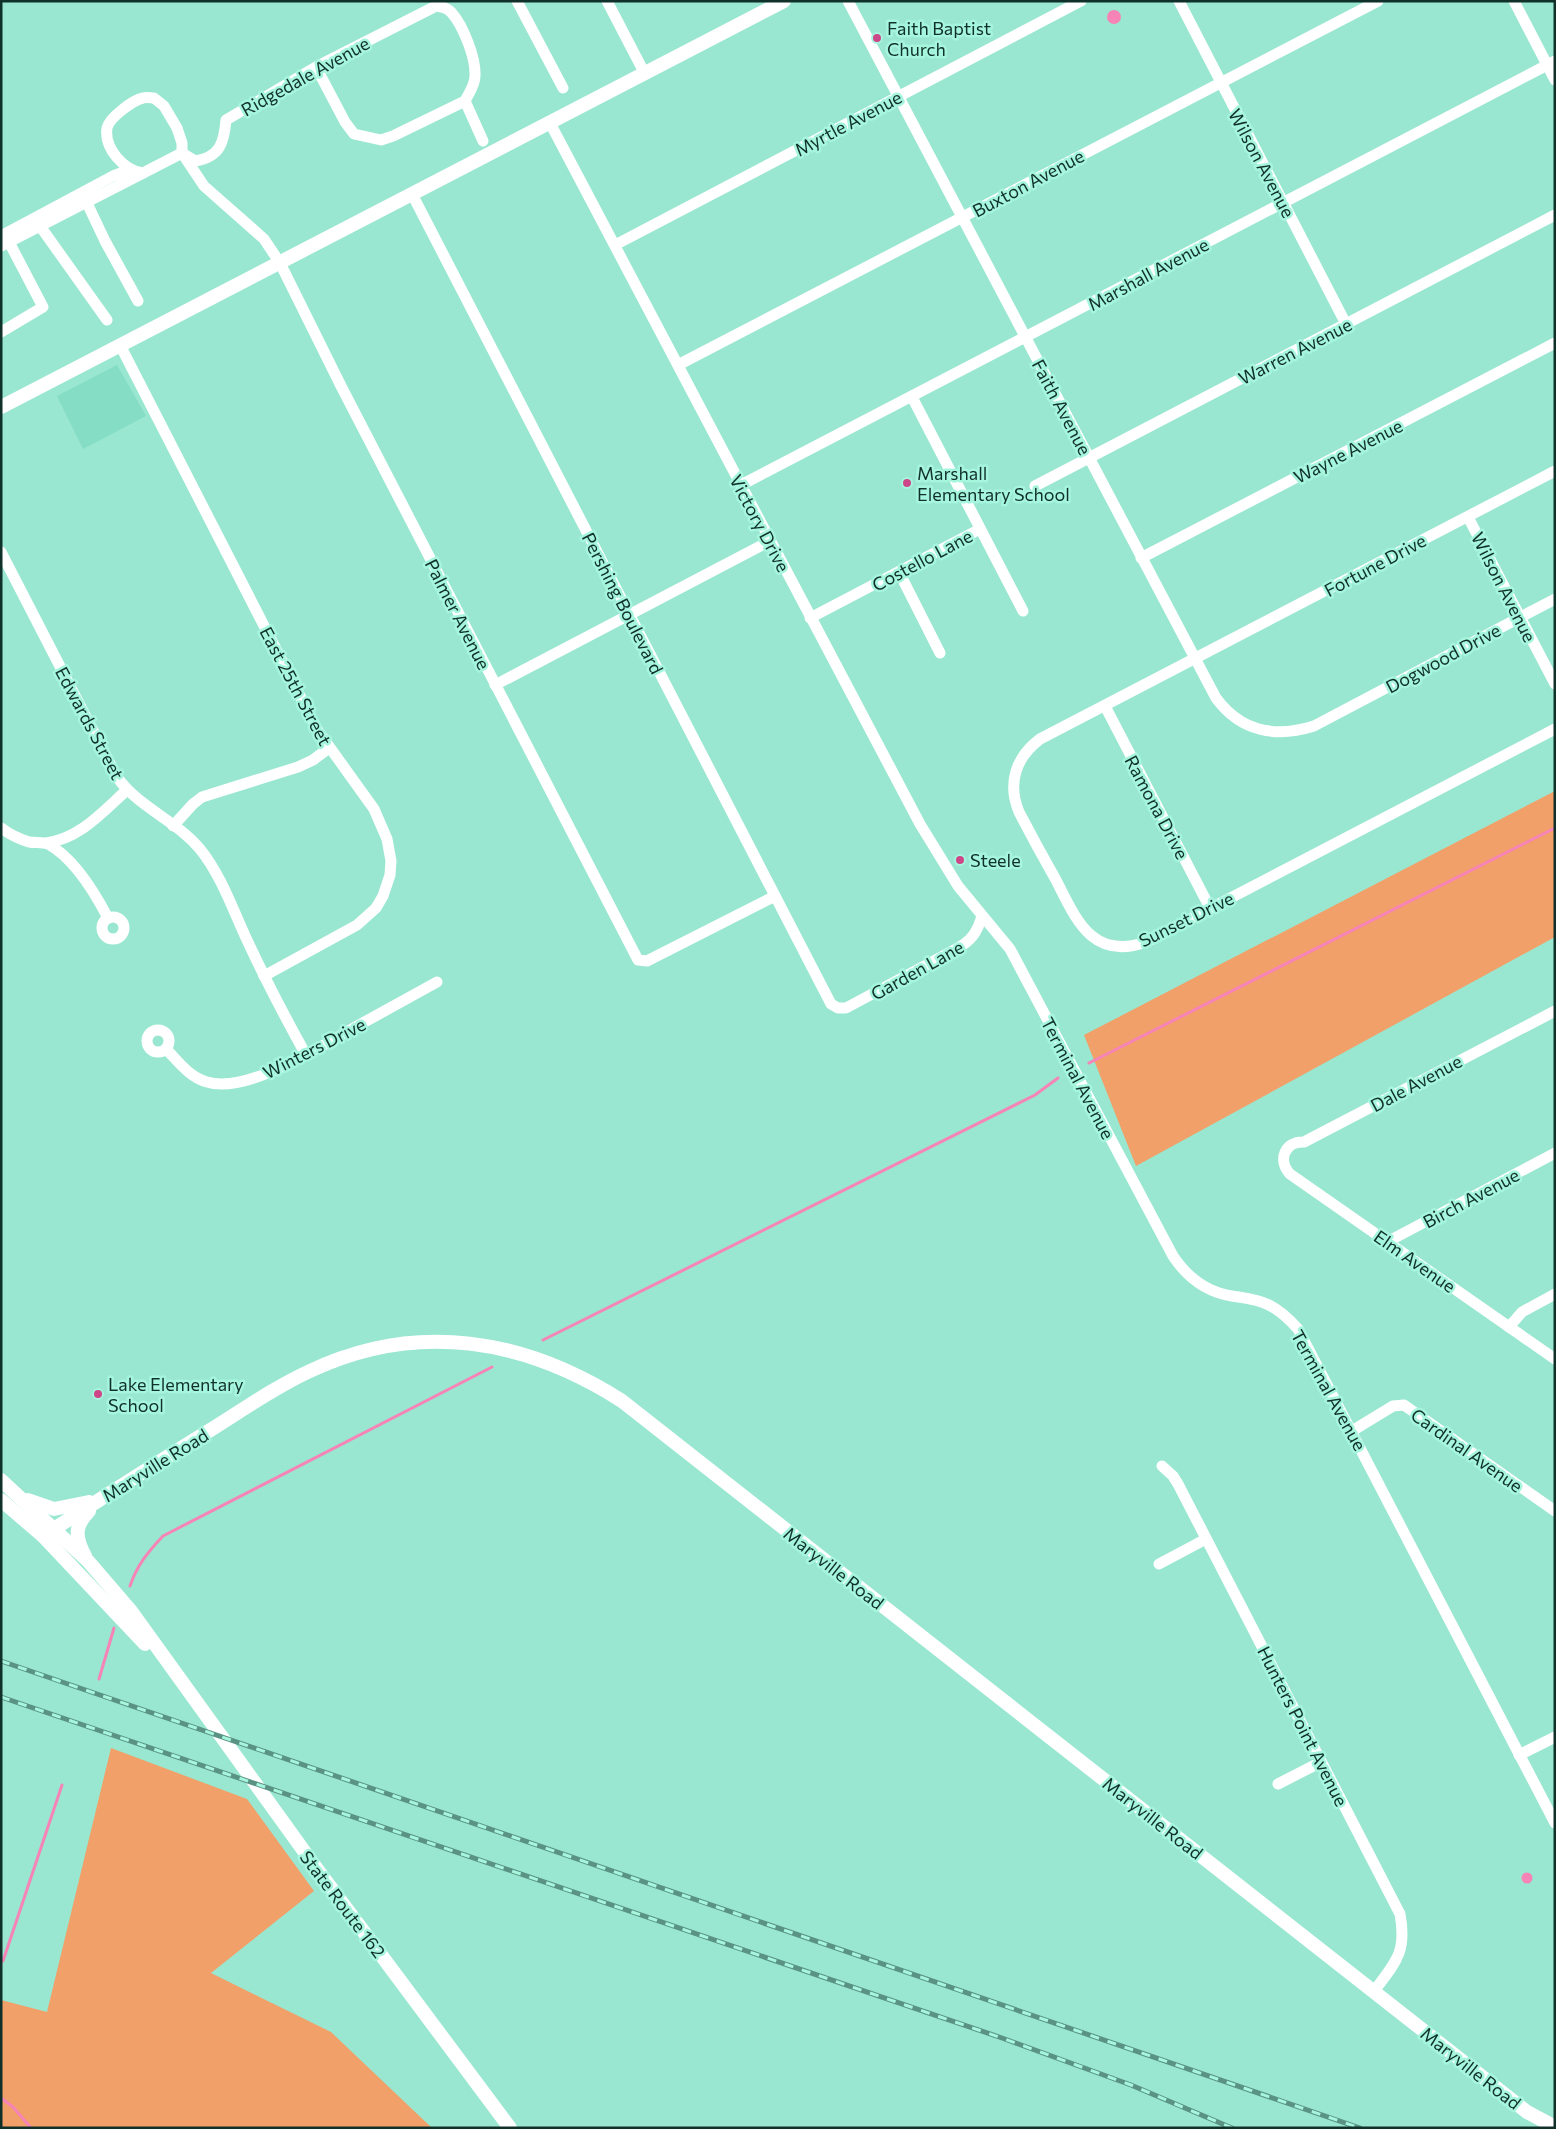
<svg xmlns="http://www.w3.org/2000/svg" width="1556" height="2129" font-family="Commissioner,sans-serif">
<rect width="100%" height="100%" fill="#99e7d0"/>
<path fill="#84ddc4" d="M117,365L146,416L83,449L57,396Z"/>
<g fill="#f2a069">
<path d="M1555,791V937L1136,1166L1084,1035Z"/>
<path d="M111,1748L247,1799L314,1891L211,1973L331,2032L432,2128H1V2000L47,2012Z"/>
</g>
<g fill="#f684b6">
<circle cx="1114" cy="17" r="7"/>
<circle cx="1527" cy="1878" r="5.5"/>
</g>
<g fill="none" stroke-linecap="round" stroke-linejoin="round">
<g stroke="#f684b6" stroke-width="3">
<path d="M1089,1063L1555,828"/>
<path d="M543,1340L1035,1095L1058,1078"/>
<path d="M130,1586C137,1565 148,1552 163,1536L492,1367"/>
<path d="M99,1679L114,1628"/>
<path d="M3,1961L62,1785"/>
<path d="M1,2098L13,2107L31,2128"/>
</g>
<g stroke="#fff" stroke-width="11">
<path d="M517,1L563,88"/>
<path d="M607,1L645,74"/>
<path d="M848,1L1216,698C1241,732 1276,738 1314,726L1555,599"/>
<path d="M1179,1L1346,324"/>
<path d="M1514,1L1555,80"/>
<path d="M465,101L483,141"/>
<path d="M550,123L920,824L958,886L1010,949L1173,1256C1187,1277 1206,1292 1232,1296C1244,1298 1257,1299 1269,1305C1281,1311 1289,1319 1298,1329L1555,1823"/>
<path d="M143,173C123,170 104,148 107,128C109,118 133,100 143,98C146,97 151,98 154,98L164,106L177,128L182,143V153L204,186L264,239L280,263L341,386L638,960L647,961L775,896"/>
<path d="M412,194L831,1004L838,1008H846L956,949C971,941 977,933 982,916"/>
<path d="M87,203L105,241L138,301"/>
<path d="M40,226L107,320"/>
<path d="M1,236L113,176L129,170"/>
<path d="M615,245L1081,1"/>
<path d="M1,246L182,153L195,161C220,157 224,143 226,120L316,67L436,6C442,7 446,7 451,12C463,25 476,58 475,76C475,85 469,93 465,101L393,136L381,140L354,134L345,122L316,67"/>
<path d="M1,332L43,307L9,242"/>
<path d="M120,345L318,731L374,809L387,839L391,861L390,875L383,896L376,908L357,925L264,976"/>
<path d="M678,365L1378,1"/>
<path d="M912,397L1023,611"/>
<path d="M1555,471L1040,739C1016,757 1007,783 1019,812C1031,835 1043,857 1056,880C1076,919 1092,961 1146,942L1555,729"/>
<path d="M741,485L1555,61"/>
<path d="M1035,486L1555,215"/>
<path d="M1468,517L1555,684"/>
<path d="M1,552L117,777C139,808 176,820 200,849C221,875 233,910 247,940C265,979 285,1017 306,1055"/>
<path d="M1141,558L1555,343"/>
<path d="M899,572L940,653"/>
<path d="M810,618L980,529"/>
<path d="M495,685L770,541"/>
<path d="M1105,706L1210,908"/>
<path d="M173,826L193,804L202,797L298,767L313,760L329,748"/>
<path d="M1,828C9,834 19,839 29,842C35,843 43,842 48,844C74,858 95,893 108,918"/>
<path d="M46,843C81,838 102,812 127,790"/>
<circle cx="113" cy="928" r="11"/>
<path d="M1555,1011L1304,1142C1285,1141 1277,1160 1290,1174L1555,1359"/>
<circle cx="158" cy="1041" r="11"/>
<path d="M166,1049C178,1061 189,1077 207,1082C246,1094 316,1049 350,1030C379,1014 408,998 437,982"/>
<path d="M1387,1242L1555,1153"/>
<path d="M1509,1327L1522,1312L1555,1294"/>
<path d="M1352,1431L1393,1406L1404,1405L1555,1511"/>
<path d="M1162,1466L1173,1476L1178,1484L1400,1914C1407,1952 1396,1962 1374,1991"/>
<path d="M1159,1564L1206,1539"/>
<path d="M1519,1755L1555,1737"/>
<path d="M1278,1784L1321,1762"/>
</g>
<g stroke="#fff" stroke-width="14">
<path d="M1,407L784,1"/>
<path d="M1,1480L88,1561L131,1611L314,1865L510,2128"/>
<path d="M1,1500L43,1536L145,1644"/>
<path d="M28,1500L54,1509L89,1502"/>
<path d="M43,1536C99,1500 155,1464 212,1429C244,1409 275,1387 310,1371C417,1320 525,1339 622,1401L1527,2112L1555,2127"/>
<path d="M85,1556C75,1537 74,1526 89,1511"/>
</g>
<defs>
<g id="rail">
<path d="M1,1661L1360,2128"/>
<path d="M1,1697L1002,2038L1131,2085L1232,2128"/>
</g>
</defs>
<use href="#rail" stroke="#5a9383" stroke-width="5"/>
<use href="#rail" stroke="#a6f5dd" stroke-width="3" stroke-dasharray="9" stroke-linecap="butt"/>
</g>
<g fill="#cc4688" stroke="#a6f5dd" stroke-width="2">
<circle cx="877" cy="38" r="5"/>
<circle cx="907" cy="483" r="5"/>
<circle cx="960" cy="860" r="5"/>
<circle cx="98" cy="1394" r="5"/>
</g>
<g text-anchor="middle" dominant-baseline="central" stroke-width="5" stroke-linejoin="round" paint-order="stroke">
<g font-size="18" fill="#103129" stroke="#a6f5dd" text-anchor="start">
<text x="887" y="28">Faith Baptist<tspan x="887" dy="21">Church</tspan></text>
<text x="917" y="473">Marshall<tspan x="917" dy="21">Elementary School</tspan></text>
<text x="970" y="860">Steele</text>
<text x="108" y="1384">Lake Elementary<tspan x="108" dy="21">School</tspan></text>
</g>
<g font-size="18" fill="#103129" stroke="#a6f5dd">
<text transform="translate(305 76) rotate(-29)">Ridgedale Avenue</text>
<text transform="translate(848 123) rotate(-28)">Myrtle Avenue</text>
<text transform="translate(1262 163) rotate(62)">Wilson Avenue</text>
<text transform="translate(1028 183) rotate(-28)">Buxton Avenue</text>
<text transform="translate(1148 274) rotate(-28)">Marshall Avenue</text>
<text transform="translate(1295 351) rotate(-27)">Warren Avenue</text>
<text transform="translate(1062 407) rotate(62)">Faith Avenue</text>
<text transform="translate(1348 451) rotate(-27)">Wayne Avenue</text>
<text transform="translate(760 523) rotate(62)">Victory Drive</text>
<text transform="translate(922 560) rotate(-28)">Costello Lane</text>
<text transform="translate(1375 565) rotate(-28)">Fortune Drive</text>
<text transform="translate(1504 587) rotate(63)">Wilson Avenue</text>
<text transform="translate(623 603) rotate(63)">Pershing Boulevard</text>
<text transform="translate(458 614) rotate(63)">Palmer Avenue</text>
<text transform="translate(1443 658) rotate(-28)">Dogwood Drive</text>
<text transform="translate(296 686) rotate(62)">East 25th Street</text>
<text transform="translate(90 723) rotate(62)">Edwards Street</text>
<text transform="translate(1157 807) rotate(62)">Ramona Drive</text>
<text transform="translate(1186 919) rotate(-26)">Sunset Drive</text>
<text transform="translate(917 970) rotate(-29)">Garden Lane</text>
<text transform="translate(314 1048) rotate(-27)">Winters Drive</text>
<text transform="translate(1078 1078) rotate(62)">Terminal Avenue</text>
<text transform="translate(1416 1083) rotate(-28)">Dale Avenue</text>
<text transform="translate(1471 1198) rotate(-28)">Birch Avenue</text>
<text transform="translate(1415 1261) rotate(35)">Elm Avenue</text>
<text transform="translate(1329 1390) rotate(61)">Terminal Avenue</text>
<text transform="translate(1467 1450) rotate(35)">Cardinal Avenue</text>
<text transform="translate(155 1465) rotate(-32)">Maryville Road</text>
<text transform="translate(834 1568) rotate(38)">Maryville Road</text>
<text transform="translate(1303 1726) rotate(63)">Hunters Point Avenue</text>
<text transform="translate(1153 1818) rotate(38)">Maryville Road</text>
<text transform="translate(343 1904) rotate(53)">State Route 162</text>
<text transform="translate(1471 2068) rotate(38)">Maryville Road</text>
</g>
</g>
<rect width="1556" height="2129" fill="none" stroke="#103129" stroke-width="5"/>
</svg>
